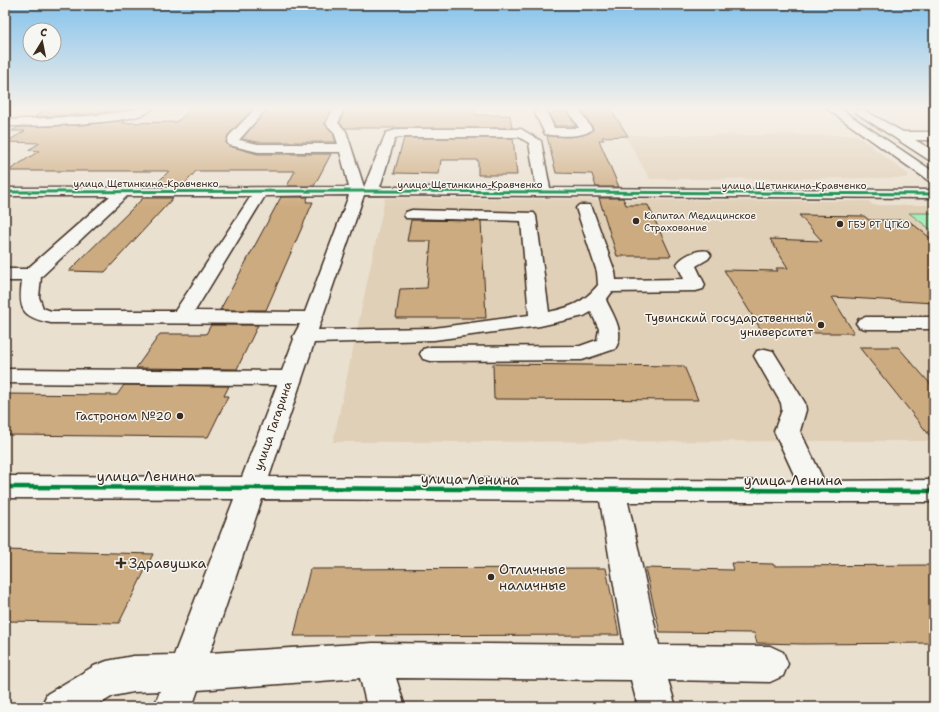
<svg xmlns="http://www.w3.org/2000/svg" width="939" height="712" font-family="'Shantell Sans',sans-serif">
<rect width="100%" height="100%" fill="#eae0d0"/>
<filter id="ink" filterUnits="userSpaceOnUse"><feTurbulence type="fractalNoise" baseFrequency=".025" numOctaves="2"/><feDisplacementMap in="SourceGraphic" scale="8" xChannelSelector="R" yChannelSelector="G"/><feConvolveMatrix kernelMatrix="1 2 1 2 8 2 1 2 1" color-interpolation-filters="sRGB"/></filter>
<g filter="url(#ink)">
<g fill="#e1d0b8">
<path d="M625,135H857L909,175L906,178L650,179Z"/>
<path d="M385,198L869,201L873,205H934V441L333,442Z"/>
</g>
<path fill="#a5edbb" stroke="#708c6c" d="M909,213H934V232Z"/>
<g fill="#cdab80" stroke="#3b2a1e">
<path d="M47,108H132L89,114L34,117Z"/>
<path d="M193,108H254L228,135L226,142L229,146L258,154H331L314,186H287L295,171H196L183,186H154L169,171H8L39,151L28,150L40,143L6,142L25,131H12L18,127L83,125L125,120L123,123L176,122Z"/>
<path d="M268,108H332L325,124L333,133L336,142H258L242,139Z"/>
<path d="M342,108H474L476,115H510L512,128H345L340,123L344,112Z"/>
<path d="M584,108H610L628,136L602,137L604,140H599L619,187H596L592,174L556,173L547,136L570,137L589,133L593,128L582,112H586Z"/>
<path d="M553,112H567L576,126H555L549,114H553Z"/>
<path d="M404,138H513L517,175H478V160H441L439,174L394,173Z"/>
<path d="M281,197H308L306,202H313L266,310H220Z"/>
<path d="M143,198H173L105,272L69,271Z"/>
<path d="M599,198H623L626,205H648L671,256H617Z"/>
<path d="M799,215L864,216L869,220H908L934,241V303L832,297L854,333H763L724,270L778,271L776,268H788L770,239L822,241Z"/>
<path d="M411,220L481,221L486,318H396L400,289L427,288L431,241H407Z"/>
<path d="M211,325H258L237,369L136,368L160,334H206Z"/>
<path d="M859,347H898L934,388V441Z"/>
<path d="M493,364L684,366L698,400L494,399Z"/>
<path d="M124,385L229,386L224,396H228L208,437L5,435V394L117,395Z"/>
<path d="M5,550L153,554L119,623L5,621Z"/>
<path d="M731,563L773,564L774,566L934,565V643L804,644L757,643L754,633L660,632L645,568L733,570Z"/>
<path d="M606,568L619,635L294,636L310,569Z"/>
</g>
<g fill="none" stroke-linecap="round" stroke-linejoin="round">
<defs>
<g id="minor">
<path d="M139,108L152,109C141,125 29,126 5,126V120L89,116L124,112Z"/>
<path d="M256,108H267L239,140L258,144H338L334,132L326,124L333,109H341L343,111L338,123L346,131L364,187L386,133L399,129H521L541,141L550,188L934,190V198L364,195L318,330L434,328L529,315L521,221L406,218L404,215L406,212L412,210L534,213L536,216L549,312C571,307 583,303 598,285L597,272L576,208L579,205H589L592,208L615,272L616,280L684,279L677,264C683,255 698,249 708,251L711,255L708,259L696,266L705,285L703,289L696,291L612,292L606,300C613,315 626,333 615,349L582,360L431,361L423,359L420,354L423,349L431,347L580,346L597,340L599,329L591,312L584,316L540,326L434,340L314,343L269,477L797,481L774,431L782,410L781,403L754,356L757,351L765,349L773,351L805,403L806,410L800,431L824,481L934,480V502H628L659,645L770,646L783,652L788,664L783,676L770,682L668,680L676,707H638L631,680L396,678L405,707H367L360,678L198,690L192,707H154L160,691L133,692L113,696L95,707H41L47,694L94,666L107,661L133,656L174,655L234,499L5,498V476L242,477L277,385L5,383V369L282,371L294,339L293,337L300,324L51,323C22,317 18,310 22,281H5V269H27L110,196H5V188L349,187L340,152H258L229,145L227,142L229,136ZM400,137H519L529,143L536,187H380L395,138ZM349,195L305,312L195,311L265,196ZM127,196H251L175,311H51L43,308L39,297L41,277ZM262,499L600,501L624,645L373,643L210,653Z"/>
<path d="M538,108H549L547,113L554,128H579L567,108H578L592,129C585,138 555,136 545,134L535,113Z"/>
<path d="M826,108H839L934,172V182L929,181Z"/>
<path d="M862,109L903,132H934V140H915L934,151V161L929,160L858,114L856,112L858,110Z"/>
<path d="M866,317H934V329H866L859,327L856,323L859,319Z"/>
</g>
</defs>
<use href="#minor" stroke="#3b2a1e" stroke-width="3"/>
<use href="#minor" fill="#f6f6f2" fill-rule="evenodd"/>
<defs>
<path id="cycleway-far1" d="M5,192L371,191L934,194"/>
<path id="cycleway" d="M5,487L934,491"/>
</defs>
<use href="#cycleway-far1" stroke="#f6f6f2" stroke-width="5"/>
<use href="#cycleway" stroke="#f6f6f2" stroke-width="7"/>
<use href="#cycleway-far1" stroke="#00873e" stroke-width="3"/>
<use href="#cycleway" stroke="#00873e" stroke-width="4.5"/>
</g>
</g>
<linearGradient id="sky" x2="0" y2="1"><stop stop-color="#84c2ec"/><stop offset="0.52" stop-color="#f6f1ea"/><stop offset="1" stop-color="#f6f1ea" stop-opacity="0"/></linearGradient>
<rect width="939" height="208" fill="url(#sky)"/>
<g fill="#3b2a1e" stroke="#f6f6f2" stroke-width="1.5">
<circle cx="636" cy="221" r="4"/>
<circle cx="840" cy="224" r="4"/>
<circle cx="821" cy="325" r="4"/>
<circle cx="180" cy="416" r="4"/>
<path d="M119 557h4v4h4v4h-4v4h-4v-4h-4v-4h4z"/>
<circle cx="491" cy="577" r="4"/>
</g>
<g text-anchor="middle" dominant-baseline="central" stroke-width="3" stroke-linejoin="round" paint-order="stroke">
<g font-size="10" fill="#3b2a1e" stroke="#f6f6f2">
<text x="146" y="183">улица Щетинкина-Кравченко</text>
<text x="470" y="184">улица Щетинкина-Кравченко</text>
<text x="794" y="185">улица Щетинкина-Кравченко</text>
</g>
<g font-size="10" fill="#3b2a1e" stroke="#f6f6f2" text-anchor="start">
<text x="644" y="215">Капитал Медицинское<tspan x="644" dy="12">Страхование</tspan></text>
<text x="848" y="224">ГБУ РТ ЦГКО</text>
</g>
<g font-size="12" fill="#3b2a1e" stroke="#f6f6f2" text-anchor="end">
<text x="813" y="318">Тувинский государственный<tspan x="813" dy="14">университет</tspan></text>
<text x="172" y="416">Гастроном №20</text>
</g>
<g font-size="12" fill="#3b2a1e" stroke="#f6f6f2">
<text transform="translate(273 426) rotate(-71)">улица Гагарина</text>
</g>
<g font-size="14" fill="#3b2a1e" stroke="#f6f6f2">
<text x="146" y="476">улица Ленина</text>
<text transform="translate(470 479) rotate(1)">улица Ленина</text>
<text x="793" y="480">улица Ленина</text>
</g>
<g font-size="14" fill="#3b2a1e" stroke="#f6f6f2" text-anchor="start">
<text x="129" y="563">Здравушка</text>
<text x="499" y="569">Отличные<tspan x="499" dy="16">наличные</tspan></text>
</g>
</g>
<rect width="939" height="712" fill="none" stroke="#f6f6f2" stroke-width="20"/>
<rect x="10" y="10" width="919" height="692" fill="none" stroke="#3b2a1e" stroke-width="1.5" filter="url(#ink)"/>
<g transform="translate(42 42) rotate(10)"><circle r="19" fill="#f6f6f2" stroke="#aba49d"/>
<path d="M0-3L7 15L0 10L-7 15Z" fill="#3b2a1e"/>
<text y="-6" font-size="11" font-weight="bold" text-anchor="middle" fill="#3b2a1e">С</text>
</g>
</svg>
